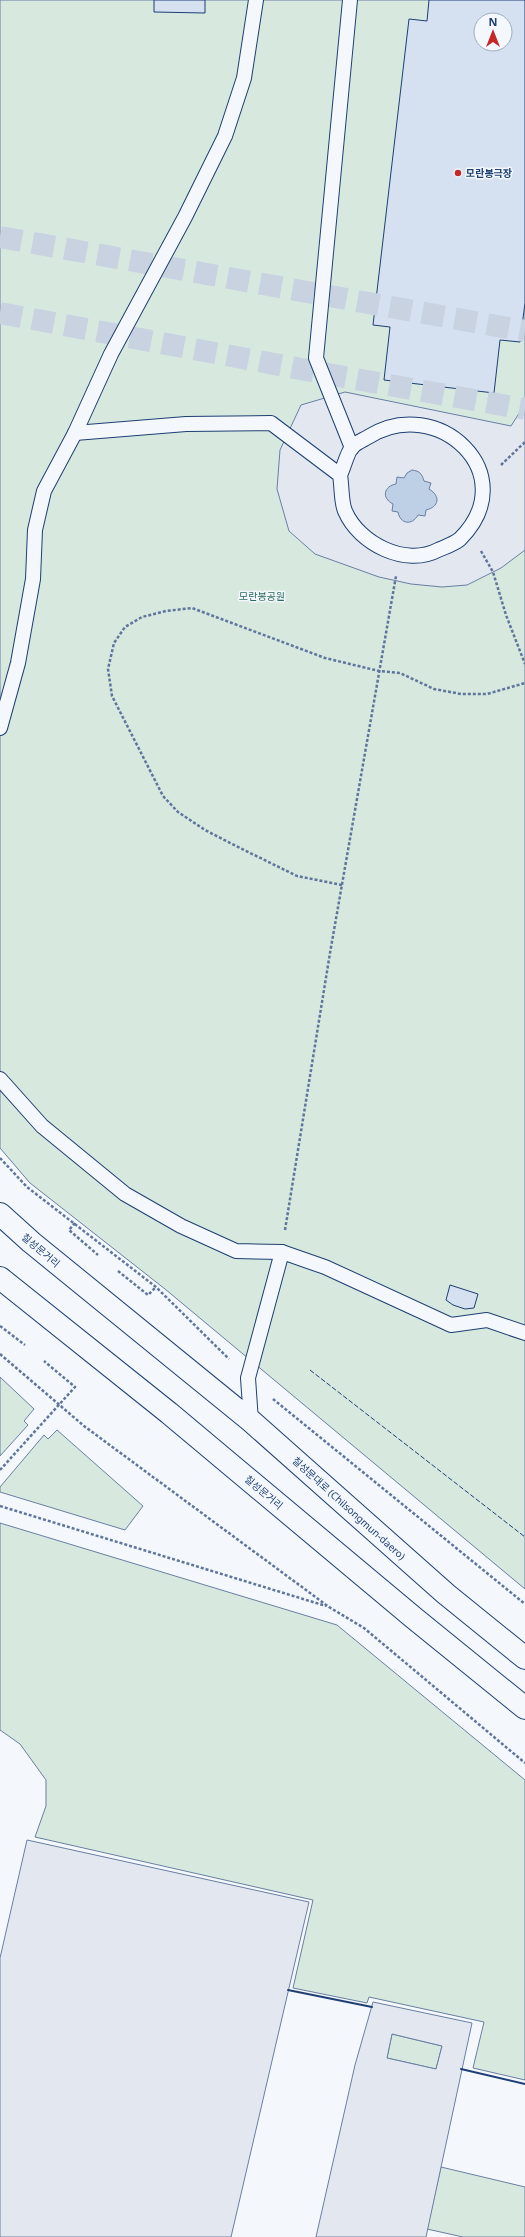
<svg xmlns="http://www.w3.org/2000/svg" width="525" height="2237" font-family="'Noto Sans','Noto Sans KR',sans-serif">
<rect width="100%" height="100%" fill="#f4f7fb"/>
<g fill="#d7e8df" stroke="#687fa3" fill-rule="evenodd">
<path d="M0,0H525V1589L165,1289L30,1183L0,1148ZM481,20H505V44H481Z"/>
<path d="M0,1377L34,1409L24,1421L28,1425L0,1456Z"/>
<path d="M57,1430L143,1506L125,1530L0,1492V1487L44,1435L48,1439Z"/>
<path d="M0,1523L337,1625L525,1780V2080L473,2068L484,2022L369,1997L367,2003L293,1988L313,1900L35,1837L46,1806V1780L20,1744L0,1730Z"/>
<path d="M392,2034L442,2046L436,2069L387,2058Z"/>
<path d="M441,2167L525,2187V2237H463L427,2229Z"/>
</g>
<g fill="#e3e8f0" stroke="#687fa3" fill-rule="evenodd">
<path d="M345,392L511,426L525,404V550L501,568L467,585L442,587L411,584L379,577L315,554L289,531L277,489L280,450L301,405Z"/>
<path d="M27,1840L309,1902L231,2237H0V1958Z"/>
<path d="M373,2002L472,2023L426,2237H316L355,2065ZM392,2034L442,2046L436,2069L387,2058Z"/>
</g>
<path fill="#bed0e5" stroke="#687fa3" d="M412,470C420,471 422,474 424,481L431,483L429,489C441,496 439,507 426,510L425,516L418,515C412,526 400,524 398,512L392,511L393,504C381,498 384,486 396,484L397,477L404,478L407,473Z"/>
<g fill="#d5e0f0" stroke="#1d3f73" fill-rule="evenodd">
<path d="M154,0H205V13L154,12Z"/>
<path d="M429,0H525V303L520,342L500,340L494,393L384,380L390,327L373,325L409,19L427,21ZM481,20H505V44H481Z"/>
<path d="M450,1285L478,1294L474,1308L465,1309L453,1305L446,1300Z"/>
</g>
<g fill="none" stroke-linecap="round" stroke-linejoin="round">
<g stroke="#c9d2e0" stroke-width="22" stroke-dasharray="22 11" stroke-linecap="butt">
<path d="M0,237L525,331"/>
<path d="M0,313L344,377L525,409"/>
</g>
<defs>
<g id="lane">
<path d="M350,0L316,358L352,448"/>
<path d="M75,433L186,424L271,423L340,475C342,486 341,502 345,511C359,544 406,567 438,550C445,547 454,544 460,539C525,474 437,393 368,437C363,440 356,443 352,447C347,453 344,467 340,475"/>
<path d="M0,728L18,663L33,579L35,530L44,491L75,433L111,354L185,217L225,136L244,78L256,0"/>
<path d="M0,1079L42,1126L125,1194L181,1226L236,1251L282,1252L325,1267L451,1325L487,1320L525,1333"/>
<path d="M251,1421L248,1378L282,1252"/>
</g>
<g id="primary">
<path d="M0,1214L31,1242L251,1421L446,1594L525,1658"/>
<path d="M0,1278L169,1413L414,1618L525,1708"/>
</g>
</defs>
<use href="#lane" stroke="#1d3f73" stroke-width="16"/>
<use href="#primary" stroke="#1d3f73" stroke-width="24"/>
<g stroke="#5e769c" stroke-width="2.5" stroke-dasharray="3 2" stroke-linecap="butt">
<path d="M501,465L525,442"/>
<path d="M481,551L493,572L506,615L525,664"/>
<path d="M342,885L297,876L236,846L205,830L178,812L163,796L112,696L108,669L114,643L125,627L142,617L166,611L192,608L325,658L379,671L400,673L434,689L461,694H487L525,683"/>
<path d="M0,1158L27,1187L156,1287L229,1359"/>
<path d="M75,1223L69,1230L98,1255"/>
<path d="M285,1230L330,953L396,576"/>
<path d="M118,1271L148,1295L156,1287"/>
<path d="M0,1326L25,1345"/>
<path d="M0,1354L84,1426L329,1607L364,1628L525,1763"/>
<path d="M273,1399L525,1604"/>
<path d="M0,1470L75,1387L44,1361"/>
<path d="M0,1506L326,1606"/>
</g>
<use href="#lane" stroke="#f4f7fb" stroke-width="14"/>
<use href="#primary" stroke="#f4f7fb" stroke-width="22"/>
<path stroke="#1d3f73" stroke-width="1" stroke-dasharray="5 2" stroke-linecap="butt" d="M310,1370L525,1537"/>
<g stroke="#1d3f73" stroke-width="2">
<path d="M288,1990L372,2007"/>
<path d="M461,2069L525,2084"/>
</g>
</g>
<circle fill="#c62828" stroke="#f4f7fb" stroke-width="1.5" cx="458" cy="173" r="4"/>
<g text-anchor="middle" dominant-baseline="central" stroke-width="3" stroke-linejoin="round" paint-order="stroke">
<g font-size="10" font-weight="bold" fill="#1d3f73" stroke="#f4f7fb" text-anchor="start">
<text x="466" y="173">모란봉극장</text>
</g>
<g font-size="10" fill="#2c6c60" stroke="#f4f7fb">
<text x="262" y="596">모란봉공원</text>
</g>
<g font-size="10" fill="#1d3f73" stroke="#f4f7fb">
<text transform="translate(41 1250) rotate(40)">칠성문거리</text>
<text transform="translate(264 1492) rotate(40)">칠성문거리</text>
<text transform="translate(349 1508) rotate(42)">칠성문대로 (Chilsongmun-daero)</text>
</g>
</g>
<g transform="translate(493 32)"><circle r="19" fill="#f4f7fb" stroke="#9eadc5"/>
<path d="M0-3L7 15L0 10L-7 15Z" fill="#c62828"/>
<text y="-6" font-size="11" font-weight="bold" text-anchor="middle" fill="#1d3f73">N</text>
</g>
</svg>
